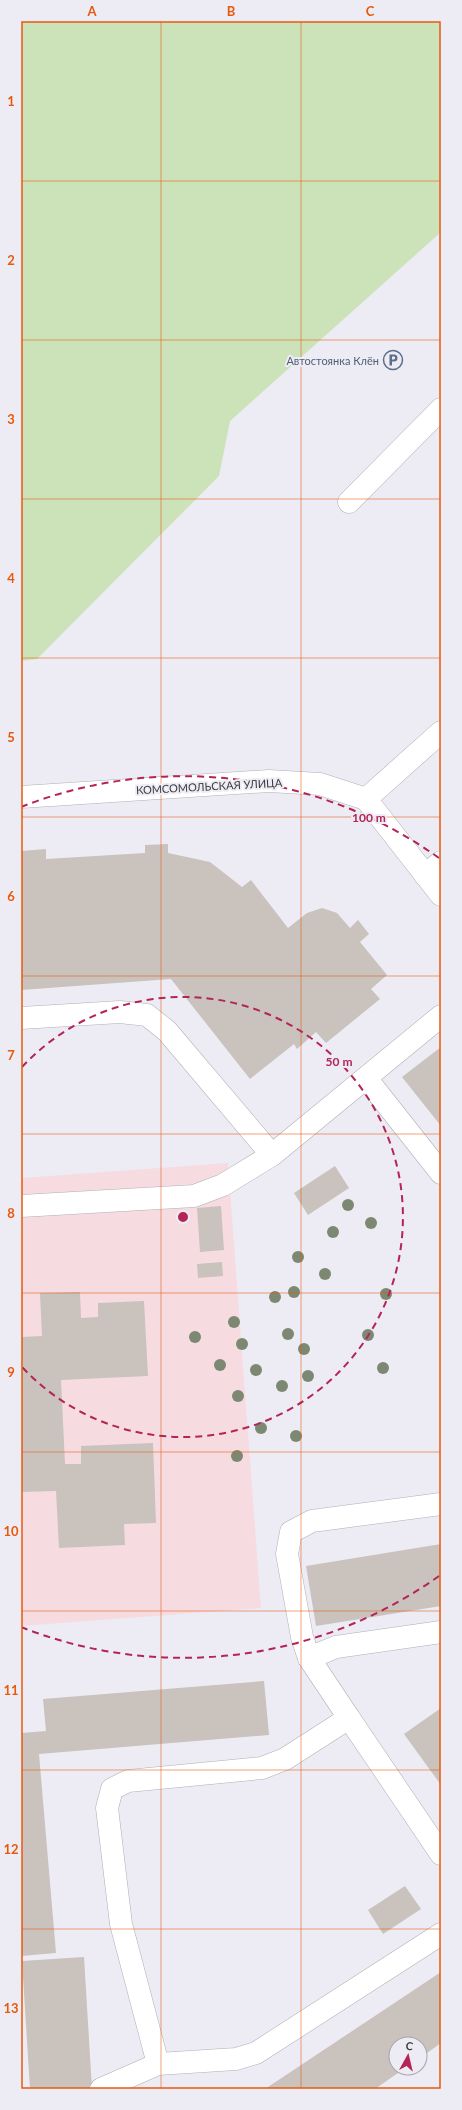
<svg xmlns="http://www.w3.org/2000/svg" width="462" height="2110" font-family="Lato,sans-serif">
<rect width="100%" height="100%" fill="#edecf4"/>
<path fill="#f6dce1" d="M228,1163L261,1608L21,1626V1178Z"/>
<path fill="#cce2b8" d="M21,21H441V232L230,421L219,476L37,659L21,661Z"/>
<g fill="#c9c2bd">
<path d="M168,844V853L210,862L242,887L251,880L288,928L307,913L322,908L337,913L350,928L358,920L369,934L360,942L387,975L371,989L380,999L326,1043L316,1032L297,1049L294,1044L250,1079L171,979L21,990V851L46,849V859L145,853V845Z"/>
<path d="M441,1047V1126L402,1077Z"/>
<path d="M335,1166L349,1188L308,1215L294,1193Z"/>
<path d="M221,1206L224,1250L200,1252L197,1208Z"/>
<path d="M222,1262L223,1276L198,1278L197,1264Z"/>
<path d="M80,1292L81,1318L98,1317V1303L144,1301L148,1376L61,1380L65,1464H81V1446L153,1443L156,1523L124,1524L125,1545L59,1548L56,1491L21,1492V1337L42,1336L40,1293Z"/>
<path d="M441,1544V1606L316,1626L306,1566Z"/>
<path d="M264,1681L269,1735L39,1754L56,1953L21,1956V1733L46,1731L43,1699Z"/>
<path d="M441,1708V1785L404,1734Z"/>
<path d="M405,1886L421,1909L383,1934L368,1910Z"/>
<path d="M84,1957L92,2089H30L22,1961Z"/>
<path d="M441,1972V2043L420,2058V2044H396V2068H405L375,2089H265Z"/>
</g>
<g fill="none" stroke-linecap="round" stroke-linejoin="round">
<defs>
<g id="minor">
<path d="M349,502L441,409"/>
<path d="M21,797L269,781L320,784L366,799"/>
<path d="M366,799L441,895"/>
<path d="M366,799L441,732"/>
<path d="M425,875L441,862"/>
<path d="M21,1018L120,1012L147,1015L167,1031L272,1155L441,1016"/>
<path d="M366,1078L441,1173"/>
<path d="M21,1206L194,1196L223,1185L272,1155"/>
<path d="M441,1504L312,1521L291,1532L287,1554L302,1637L309,1658L336,1647L441,1632"/>
<path d="M349,1718L441,1854"/>
<path d="M158,2064L121,1924L107,1808L112,1789L128,1781L262,1768L285,1759L349,1718L309,1658"/>
<path d="M101,2089L158,2064L236,2059L256,2053L441,1934"/>
</g>
</defs>
<use href="#minor" stroke="#b0afb6" stroke-width="23"/>
<use href="#minor" stroke="#fff" stroke-width="22"/>
</g>
<g fill="#7d8872">
<circle cx="348" cy="1205" r="6"/>
<circle cx="371" cy="1223" r="6"/>
<circle cx="333" cy="1232" r="6"/>
<circle cx="298" cy="1257" r="6"/>
<circle cx="325" cy="1274" r="6"/>
<circle cx="294" cy="1292" r="6"/>
<circle cx="386" cy="1294" r="6"/>
<circle cx="275" cy="1297" r="6"/>
<circle cx="234" cy="1322" r="6"/>
<circle cx="288" cy="1334" r="6"/>
<circle cx="368" cy="1335" r="6"/>
<circle cx="195" cy="1337" r="6"/>
<circle cx="242" cy="1344" r="6"/>
<circle cx="304" cy="1349" r="6"/>
<circle cx="220" cy="1365" r="6"/>
<circle cx="383" cy="1368" r="6"/>
<circle cx="256" cy="1370" r="6"/>
<circle cx="308" cy="1376" r="6"/>
<circle cx="282" cy="1386" r="6"/>
<circle cx="238" cy="1396" r="6"/>
<circle cx="261" cy="1428" r="6"/>
<circle cx="296" cy="1436" r="6"/>
<circle cx="237" cy="1456" r="6"/>
</g>
<path fill="none" stroke="#e8590c" stroke-width="1" stroke-opacity="0.55" d="M161,21V2089M301,21V2089M21,181H441M21,340H441M21,499H441M21,658H441M21,817H441M21,976H441M21,1134H441M21,1293H441M21,1452H441M21,1611H441M21,1770H441M21,1929H441"/>
<g fill="none" stroke="#b42456" stroke-width="2" stroke-dasharray="7 5">
<path d="M22 1067A220 220 0 1 1 22 1367"/>
<path d="M439 1576A441 441 0 0 1 21 1627M21 807A441 441 0 0 1 439 858"/>
</g>
<defs>
<symbol id="parking-ring" viewBox="-11 -11 22 22"><circle r="9.5" fill="#edecf4" stroke="#5c6f8a" stroke-width="1.5"/><path d="M-3.5-5.5H1a3.5 3.5 0 0 1 0 7H-1V5.5H-3.5ZM-1-3.4V-.6H.8a1.4 1.4 0 0 0 0-2.8Z" fill="#5c6f8a"/></symbol>
</defs>
<g fill-rule="evenodd">
<use href="#parking-ring" x="382" y="349" width="22" height="22"/>
</g>
<g text-anchor="middle" dominant-baseline="central" stroke-width="4" stroke-linejoin="round" paint-order="stroke">
<g font-size="11" fill="#4e5e75" stroke="#edecf4" text-anchor="end">
<text x="379" y="360">Автостоянка Клён</text>
</g>
<g font-size="11" fill="#3b3b3e" stroke="#edecf4">
<text transform="translate(209 786) rotate(-3)">КОМСОМОЛЬСКАЯ УЛИЦА</text>
</g>
</g>
<circle cx="183" cy="1217" r="6" fill="#b42456" stroke="#edecf4" stroke-width="2"/>
<g font-size="12" text-anchor="middle" font-weight="bold" fill="#b42456" stroke="#edecf4" stroke-width="4" stroke-linejoin="round" paint-order="stroke">
<text x="369" y="822">100 m</text>
<text x="339" y="1066">50 m</text>
</g>
<rect width="462" height="2110" fill="none" stroke="#edecf4" stroke-width="44"/>
<g transform="translate(408 2056) rotate(8)"><circle r="19" fill="#edecf4" stroke="#a6a5ab"/>
<path d="M0-3L7 15L0 10L-7 15Z" fill="#b42456"/>
<text y="-6" font-size="11" font-weight="bold" text-anchor="middle" fill="#3b3b3e">С</text>
</g>
<rect x="22" y="22" width="418" height="2066" fill="none" stroke="#e8590c" stroke-width="1.5"/>
<g font-size="13" text-anchor="middle" font-weight="bold" fill="#e8590c">
<text x="92" y="16">A</text>
<text x="231" y="16">B</text>
<text x="370" y="16">C</text>
<text x="11" y="106">1</text>
<text x="11" y="265">2</text>
<text x="11" y="424">3</text>
<text x="11" y="583">4</text>
<text x="11" y="742">5</text>
<text x="11" y="901">6</text>
<text x="11" y="1060">7</text>
<text x="11" y="1218">8</text>
<text x="11" y="1377">9</text>
<text x="11" y="1536">10</text>
<text x="11" y="1695">11</text>
<text x="11" y="1854">12</text>
<text x="11" y="2013">13</text>
</g>
</svg>
